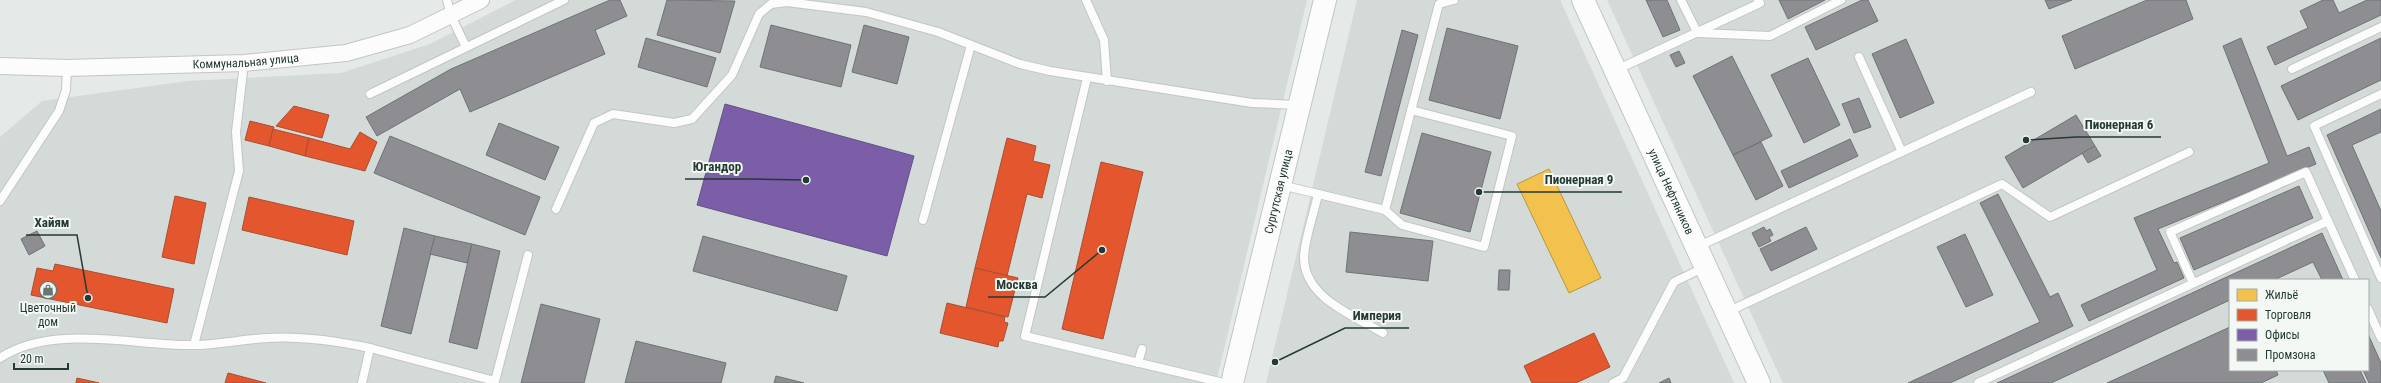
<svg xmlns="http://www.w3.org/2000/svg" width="2381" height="383" font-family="'Roboto Condensed',sans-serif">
<rect width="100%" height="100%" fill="#e5e9e7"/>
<g fill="#d3dad7" fill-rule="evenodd">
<path d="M516,0H1307L1216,383H0V137L42,101L188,81L341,73L430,44Z"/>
<path d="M1357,0H1560L1734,383H1266Z"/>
<path d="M1607,0H2381V383H1783ZM2230,280H2368V370H2230Z"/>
</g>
<path fill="#f2c14e" stroke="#b49846" d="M1549,169L1601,278L1569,293L1517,184Z"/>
<g fill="#e4572e" stroke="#aa4e30">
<path d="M294,106L329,115L322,138L276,126Z"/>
<path d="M250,121L274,127L269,146L245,140Z"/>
<path d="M273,129L309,138L305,156L269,146Z"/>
<path d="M360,132L377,142L365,171L305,156L309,138L350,149Z"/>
<path d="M1007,138L1036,146L1033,161L1050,165L1042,198L1027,194L1007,276L975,268Z"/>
<path d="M1101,162L1143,172L1103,339L1062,329Z"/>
<path d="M175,196L206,203L194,264L162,257Z"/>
<path d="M249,197L354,221L347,255L242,230Z"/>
<path d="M55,264L174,289L167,323L31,295L37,268L53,271Z"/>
<path d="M975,268L1018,278L1008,317L966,307Z"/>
<path d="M947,303L1005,317L1004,322L1008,323L1003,341H999L998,347L940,333Z"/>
<path d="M1594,333L1610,367L1576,383H1532L1524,366Z"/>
<path d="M228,373L266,383H225Z"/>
<path d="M77,378L99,383H76Z"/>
</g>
<path fill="#7b5ea7" stroke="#615384" d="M725,104L914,156L887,256L697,205Z"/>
<g fill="#8d8d92" stroke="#6e7476">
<path d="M610,0H620L627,16L595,30L605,54L470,112L460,89L377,136L366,117L451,69Z"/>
<path d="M667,0L735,1L720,53L657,35Z"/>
<path d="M1646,0H1667L1680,30L1663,37Z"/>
<path d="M1779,0H1825L1788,19Z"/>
<path d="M1862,0H1868L1878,21L1816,50L1805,27Z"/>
<path d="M2045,0H2072L2049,9Z"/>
<path d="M2147,0H2186L2193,19L2075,69L2062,36Z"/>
<path d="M2323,0H2333L2339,13L2367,0H2381V15L2275,65L2267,47L2308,28L2300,11Z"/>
<path d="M771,25L851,45L841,87L760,67Z"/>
<path d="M864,25L909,37L897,84L852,72Z"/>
<path d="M1447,28L1518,46L1500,119L1429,100Z"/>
<path d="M1402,30L1418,35L1381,176L1365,172Z"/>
<path d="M646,38L716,58L707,87L638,67Z"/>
<path d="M2241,38L2287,156L2309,147L2316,164L2158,229L2174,263L2177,262L2184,278L2089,321L2081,305L2157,270L2134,218L2269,163L2223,46Z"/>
<path d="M2381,38V80L2298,120L2281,86Z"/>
<path d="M1906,39L1934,103L1900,118L1872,54Z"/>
<path d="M1679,51L1685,63L1676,67L1670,55Z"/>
<path d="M1732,56L1772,136L1733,155L1693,76Z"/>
<path d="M1808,58L1840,125L1804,143L1771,75Z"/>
<path d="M1859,98L1871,127L1854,133L1842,104Z"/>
<path d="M2381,109V132L2352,145L2381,211V258L2327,135Z"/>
<path d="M2076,115L2095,146L2023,188L2005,157Z"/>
<path d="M499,123L559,147L545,180L486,155Z"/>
<path d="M1422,133L1491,152L1470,232L1400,213Z"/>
<path d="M390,136L540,197L525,235L374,173Z"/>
<path d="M1850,139L1858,156L1789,188L1781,171Z"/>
<path d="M1761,142L1783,186L1756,200L1733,155Z"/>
<path d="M2095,146L2101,156L2088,163L2082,153Z"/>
<path d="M2299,186L2313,218L2194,270L2180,238Z"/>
<path d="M1998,194L2050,297L2058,293L2073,326L1950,383H1908L2040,322L1980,203Z"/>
<path d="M1764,227L1766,231L1770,229L1773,235L1769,237L1771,241L1759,247L1752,233Z"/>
<path d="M1806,227L1817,249L1771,271L1760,249Z"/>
<path d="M404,228L435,236L411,334L381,326Z"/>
<path d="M37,231L45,246L29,255L21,239Z"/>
<path d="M1350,232L1433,241L1428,281L1346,272Z"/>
<path d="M2322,233L2343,280H2322L2313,262L2274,280H2230V300L2051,383H1997Z"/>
<path d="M1965,234L1993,295L1966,307L1937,247Z"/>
<path d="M435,236L472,244L467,263L430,254Z"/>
<path d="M703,236L847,276L837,311L693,271Z"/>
<path d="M472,244L500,251L477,349L449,342Z"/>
<path d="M1499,270H1510L1509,290H1498Z"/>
<path d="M541,304L600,319L584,383H521Z"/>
<path d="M2230,327V370H2276L2278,375L2261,383H2107Z"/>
<path d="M2368,334L2381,363V383H2369L2363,370H2368Z"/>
<path d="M636,341L726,363L721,383H625Z"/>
<path d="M2323,370H2360L2366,383H2329Z"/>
<path d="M776,376L804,383H774Z"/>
<path d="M1669,378L1671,383H1659Z"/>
</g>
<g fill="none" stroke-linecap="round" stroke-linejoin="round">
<defs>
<g id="service">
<path d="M447,0L451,16L466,47"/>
<path d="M1086,0L1104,40L1107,81"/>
<path d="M1681,0L1697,32"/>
<path d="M1699,33L1770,36L1841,0"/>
<path d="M1859,57L1902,152"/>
<path d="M2292,69L2381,27"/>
<path d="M1616,70L1760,3L1758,0"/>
<path d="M1087,78L1025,336L1224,383"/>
<path d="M370,94L564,0"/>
<path d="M2381,94L2314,126L2381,278"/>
<path d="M1281,185L1385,210L1439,4L1454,0"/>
<path d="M1318,194C1314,214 1305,237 1304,257C1304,298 1353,315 1383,333"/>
<path d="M0,201L59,111L66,90L67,68"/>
<path d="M556,209L594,123L613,114L674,123L692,119L732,75L759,14L771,4L787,2L866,12L938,32L1020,64L1050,71L1252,103L1298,105"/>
<path d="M1385,210L1402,225L1484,247L1512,136L1411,110"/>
<path d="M923,220L971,45"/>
<path d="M2328,221L2355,280"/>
<path d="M1697,247L2031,92"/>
<path d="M2368,309L2381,338"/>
<path d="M1727,312L2002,184L2050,217L2189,152"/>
<path d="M194,345L239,171L236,132L244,63"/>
<path d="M370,348L495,381L528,255"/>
<path d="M0,358C52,323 134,346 193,345C218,345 243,339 268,338C303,336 336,341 370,348L362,383"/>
<path d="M1138,363L1142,349"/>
<path d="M1613,383L1623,378L1674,282L1705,267"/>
<path d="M1978,383L2328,221L2306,172L2170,232L2193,283"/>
</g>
<g id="minor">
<path id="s1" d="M0,66L67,68L244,63L346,53L410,35L481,0"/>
</g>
<g id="secondary">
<path id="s2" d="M1583,0L1759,383"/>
<path id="s3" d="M1232,383L1325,0"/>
</g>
</defs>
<use href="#service" stroke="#c2c6c4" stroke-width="10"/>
<use href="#minor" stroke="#c2c6c4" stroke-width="18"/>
<use href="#secondary" stroke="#c0c7c4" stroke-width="24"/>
<use href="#service" stroke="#fbfcfb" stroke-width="8"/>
<use href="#minor" stroke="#fbfcfb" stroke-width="16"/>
<use href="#secondary" stroke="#fbfcfb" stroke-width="22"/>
</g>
<defs>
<symbol id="shop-ring" viewBox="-11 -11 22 22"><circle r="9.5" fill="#f3f8f5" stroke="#687772" stroke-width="1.5"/><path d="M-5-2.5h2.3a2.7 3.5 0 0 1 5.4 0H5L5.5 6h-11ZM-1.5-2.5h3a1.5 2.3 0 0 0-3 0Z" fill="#687772"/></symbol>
</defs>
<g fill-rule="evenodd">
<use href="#shop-ring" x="38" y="280" width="20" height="20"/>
</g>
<g text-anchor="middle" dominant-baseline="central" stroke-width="4" stroke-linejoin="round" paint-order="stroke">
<g font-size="12" fill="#243a33" stroke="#f3f8f5">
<text stroke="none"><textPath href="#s1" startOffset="246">Коммунальная улица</textPath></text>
<text stroke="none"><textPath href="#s3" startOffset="197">Сургутская улица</textPath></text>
<text stroke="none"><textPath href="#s2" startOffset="211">улица Нефтяников</textPath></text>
</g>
<g font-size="12" fill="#243a33" stroke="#f3f8f5">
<text x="48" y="308">Цветочный<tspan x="48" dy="14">дом</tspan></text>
</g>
</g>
<path fill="none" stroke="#243a33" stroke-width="1.5" d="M2026 140L2076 137H2161M806 180L749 179H685M1479 192L1537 192H1622M88 298L77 235H26M1102 250L1045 297H988M1275 362L1345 328H1409"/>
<g fill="#243a33" stroke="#f3f8f5" stroke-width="1.5">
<circle cx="2026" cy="140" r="4"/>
<circle cx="806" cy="180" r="4"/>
<circle cx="1479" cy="192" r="4"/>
<circle cx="88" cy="298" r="4"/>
<circle cx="1102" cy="250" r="4"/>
<circle cx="1275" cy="362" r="4"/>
</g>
<g font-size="13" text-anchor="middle" font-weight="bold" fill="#243a33" stroke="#f3f8f5" stroke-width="4" stroke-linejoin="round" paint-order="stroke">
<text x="2119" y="129">Пионерная 6</text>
<text x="717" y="171">Югандор</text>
<text x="1579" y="184">Пионерная 9</text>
<text x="52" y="227">Хайям</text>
<text x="1017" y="289">Москва</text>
<text x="1377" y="320">Империя</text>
</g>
<rect x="2229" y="279" width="140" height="92" fill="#f3f8f5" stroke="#a0aca7"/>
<rect x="2237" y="289" width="20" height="12" fill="#f2c14e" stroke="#a0aca7"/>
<text x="2265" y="299" font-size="12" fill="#243a33">Жильё</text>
<rect x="2237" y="309" width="20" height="12" fill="#e4572e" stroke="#a0aca7"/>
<text x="2265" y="319" font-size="12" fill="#243a33">Торговля</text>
<rect x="2237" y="329" width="20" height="12" fill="#7b5ea7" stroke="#a0aca7"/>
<text x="2265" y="339" font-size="12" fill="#243a33">Офисы</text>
<rect x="2237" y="349" width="20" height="12" fill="#8d8d92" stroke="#a0aca7"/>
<text x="2265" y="359" font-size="12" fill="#243a33">Промзона</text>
<path d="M14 363v6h54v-6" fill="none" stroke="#243a33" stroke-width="2"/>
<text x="20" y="363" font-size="12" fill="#243a33" stroke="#f3f8f5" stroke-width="3" paint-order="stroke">20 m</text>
</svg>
